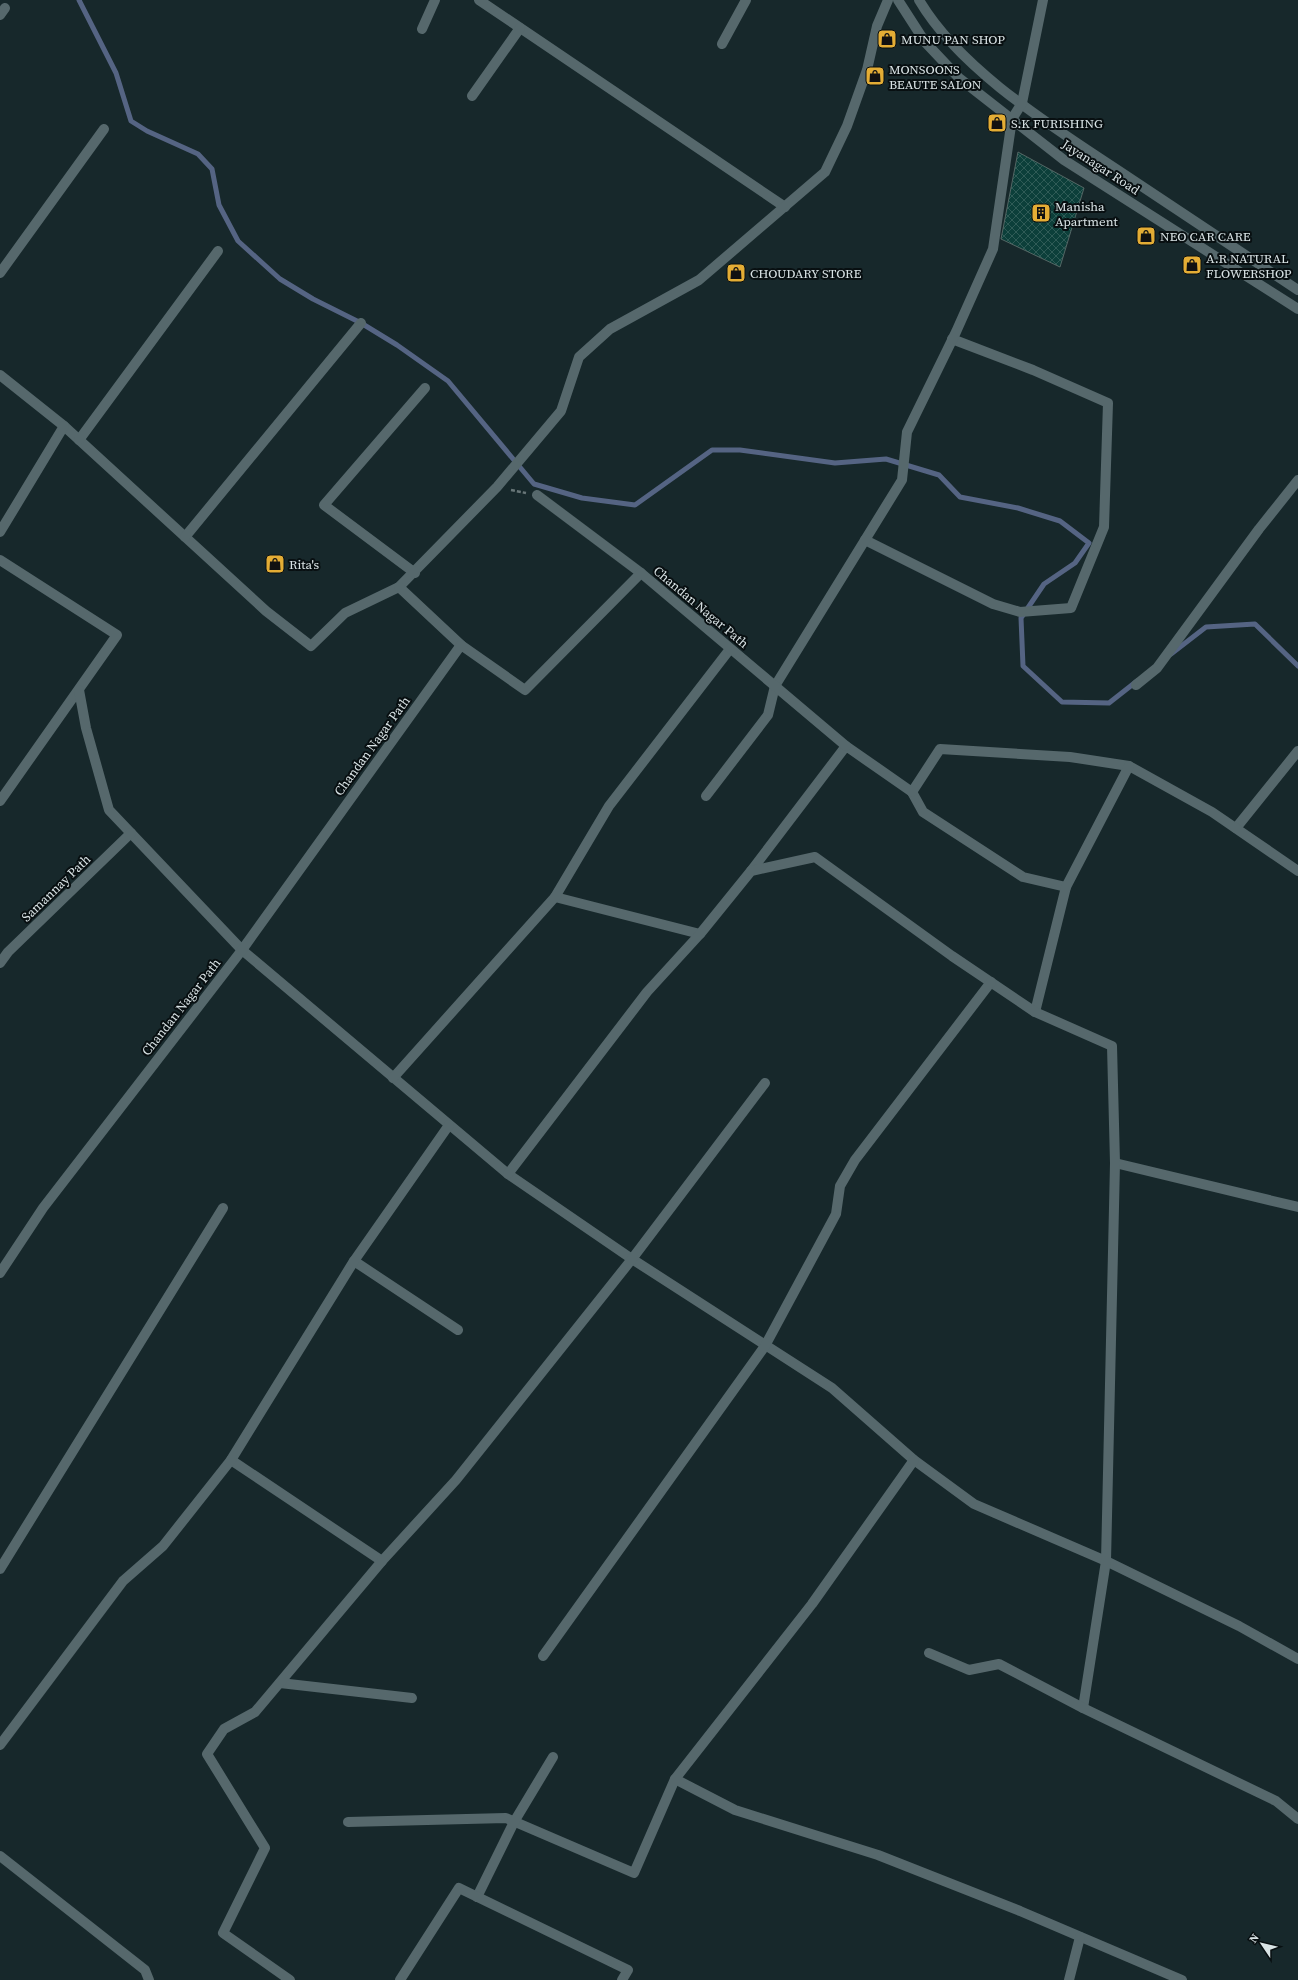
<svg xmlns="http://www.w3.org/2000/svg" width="1298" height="1980" font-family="'Source Serif 4',serif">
<defs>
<pattern id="building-cross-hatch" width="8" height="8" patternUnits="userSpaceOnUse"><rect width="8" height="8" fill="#0c3f3a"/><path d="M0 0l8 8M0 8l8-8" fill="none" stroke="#2f5b56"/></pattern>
</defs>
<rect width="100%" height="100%" fill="#17282b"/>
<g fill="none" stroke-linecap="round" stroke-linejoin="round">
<g stroke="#556483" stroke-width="5">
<path d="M79,0L116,73L131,121L147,131L198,154L212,169L219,205L238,241L280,279L313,299L361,323L397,345L448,381L534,484L582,498L635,505L712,450H740L835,463L886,459L939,475L960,497L1018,508L1060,521L1089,543L1075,563L1044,584L1021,618L1023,666L1062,702L1109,703L1137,681"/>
<path d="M1171,654L1206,627L1255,624L1298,666"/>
</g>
</g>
<path fill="url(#building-cross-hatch)" stroke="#546765" d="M1018,152L1084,188L1060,267L1001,239Z"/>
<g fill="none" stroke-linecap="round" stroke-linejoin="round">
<path stroke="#687678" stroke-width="2.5" stroke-dasharray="4 2" stroke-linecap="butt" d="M511,490L526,493"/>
<g stroke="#56686c" stroke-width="10">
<path d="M479,0L785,207"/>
<path d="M898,0L925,42L959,78L1064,160L1298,309"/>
<path d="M919,0C960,70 1053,127 1119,171C1179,211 1238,250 1298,290"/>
<path d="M0,15L5,8"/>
<path d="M422,29L435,0"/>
<path d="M722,44L746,0"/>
<path d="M472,96L520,28"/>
<path d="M0,273L104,129"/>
<path d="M0,375L64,426L266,611L311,646L345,613L399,587L497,487L561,411L579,357L610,329L699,280L825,172L847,126L867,70L877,26L888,0"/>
<path d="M79,440L218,251"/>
<path d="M537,495L641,573"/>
<path d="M0,532L64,426"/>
<path d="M185,537L361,323"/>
<path d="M865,540L993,604L1020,612L1071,608L1104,527L1108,403L1033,370L952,339"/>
<path d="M0,560L117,635L0,801"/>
<path d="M415,573L324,505L425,388"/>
<path d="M399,587L461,645"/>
<path d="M1136,685L1157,668L1259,529L1298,480"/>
<path d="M79,690L86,728L109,810L242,950L508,1174L632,1259L832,1388L914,1460L974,1504L1106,1561L1239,1626L1298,1659"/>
<path d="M912,792L923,812L1023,877L1066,887"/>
<path d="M706,796L768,715L775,686L902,480L907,432L956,332L993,249L1012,119L1022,103L1043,0"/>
<path d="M1236,828L1298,751"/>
<path d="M751,871L846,746L912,792L940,749L1070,757L1129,766L1212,812L1298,871"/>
<path d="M555,897L700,934"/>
<path d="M0,963L8,952L131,833"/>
<path d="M1035,1012L1066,887L1129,766"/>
<path d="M393,1078L555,897L609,806L730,649"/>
<path d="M1115,1163L1298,1207"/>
<path d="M508,1174L647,992L700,934L751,871L815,857L952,956L1035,1012L1112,1046L1115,1163L1106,1561L1083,1708"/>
<path d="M354,1261L458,1330"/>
<path d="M0,1273L43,1208L242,950L461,645L525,690L641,573L846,746"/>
<path d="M231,1460L382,1561"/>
<path d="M0,1569L223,1208"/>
<path d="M929,1653L969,1670L999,1664L1083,1708L1276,1801L1298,1819"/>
<path d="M543,1656L765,1346L836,1214L840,1186L855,1160L991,982"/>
<path d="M280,1683L412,1698"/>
<path d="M0,1745L123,1581L163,1546L231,1460L354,1261L449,1125"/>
<path d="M675,1779L735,1810L878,1855L1020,1911L1182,1980"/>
<path d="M348,1822L506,1818L634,1873L675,1779L812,1604L914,1460"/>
<path d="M0,1856L145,1970L149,1980"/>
<path d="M477,1897L514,1822L553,1757"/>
<path d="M290,1980L223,1933L265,1848L207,1754L224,1729L255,1712L382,1561L456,1480L632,1259L765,1083"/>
<path d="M400,1980L459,1888L628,1970L622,1980"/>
<path d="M1069,1980L1080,1937"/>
</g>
</g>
<defs>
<symbol id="shop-square" viewBox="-11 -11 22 22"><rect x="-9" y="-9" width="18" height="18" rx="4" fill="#e4ad35" stroke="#080f11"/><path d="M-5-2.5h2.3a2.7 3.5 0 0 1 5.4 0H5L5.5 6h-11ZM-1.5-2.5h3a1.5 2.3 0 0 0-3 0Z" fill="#111"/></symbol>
<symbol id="building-square" viewBox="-11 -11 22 22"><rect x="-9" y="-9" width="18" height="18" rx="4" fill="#e4ad35" stroke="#080f11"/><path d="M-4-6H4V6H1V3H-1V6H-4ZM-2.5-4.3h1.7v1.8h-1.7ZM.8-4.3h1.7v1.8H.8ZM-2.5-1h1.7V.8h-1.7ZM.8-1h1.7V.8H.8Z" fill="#111"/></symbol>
</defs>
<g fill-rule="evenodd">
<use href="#shop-square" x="876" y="28" width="22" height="22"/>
<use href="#shop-square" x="864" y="65" width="22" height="22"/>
<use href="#shop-square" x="986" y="112" width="22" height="22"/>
<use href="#building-square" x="1030" y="202" width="22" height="22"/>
<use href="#shop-square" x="1135" y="225" width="22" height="22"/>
<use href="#shop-square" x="1181" y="254" width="22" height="22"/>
<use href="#shop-square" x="725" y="262" width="22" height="22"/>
<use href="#shop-square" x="264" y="553" width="22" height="22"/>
</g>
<g text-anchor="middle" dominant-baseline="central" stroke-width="4" stroke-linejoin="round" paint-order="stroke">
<g font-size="13" fill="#d9e3e5" stroke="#080f11" text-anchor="start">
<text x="901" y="39">MUNU PAN SHOP</text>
<text x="889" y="69">MONSOONS<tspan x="889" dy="15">BEAUTE SALON</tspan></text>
<text x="1011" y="123">S.K FURISHING</text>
<text x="1055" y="206">Manisha<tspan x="1055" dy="15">Apartment</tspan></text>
<text x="1160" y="236">NEO CAR CARE</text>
<text x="1206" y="258">A.R NATURAL<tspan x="1206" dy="15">FLOWERSHOP</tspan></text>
<text x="750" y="273">CHOUDARY STORE</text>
<text x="289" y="564">Rita's</text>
</g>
<g font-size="13" fill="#d9e3e5" stroke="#080f11">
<text transform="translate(1101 167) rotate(33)">Jayanagar Road</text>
<text transform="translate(701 607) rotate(40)">Chandan Nagar Path</text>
<text transform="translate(372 746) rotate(-54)">Chandan Nagar Path</text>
<text transform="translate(56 888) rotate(-44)">Samannay Path</text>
<text transform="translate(181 1007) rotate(-52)">Chandan Nagar Path</text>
</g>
</g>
<g transform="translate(1262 1944) rotate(305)" stroke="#080f11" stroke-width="3" paint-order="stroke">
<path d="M0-3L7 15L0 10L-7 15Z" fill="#d9e3e5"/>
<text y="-6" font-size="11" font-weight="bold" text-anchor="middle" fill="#d9e3e5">N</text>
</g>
</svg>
